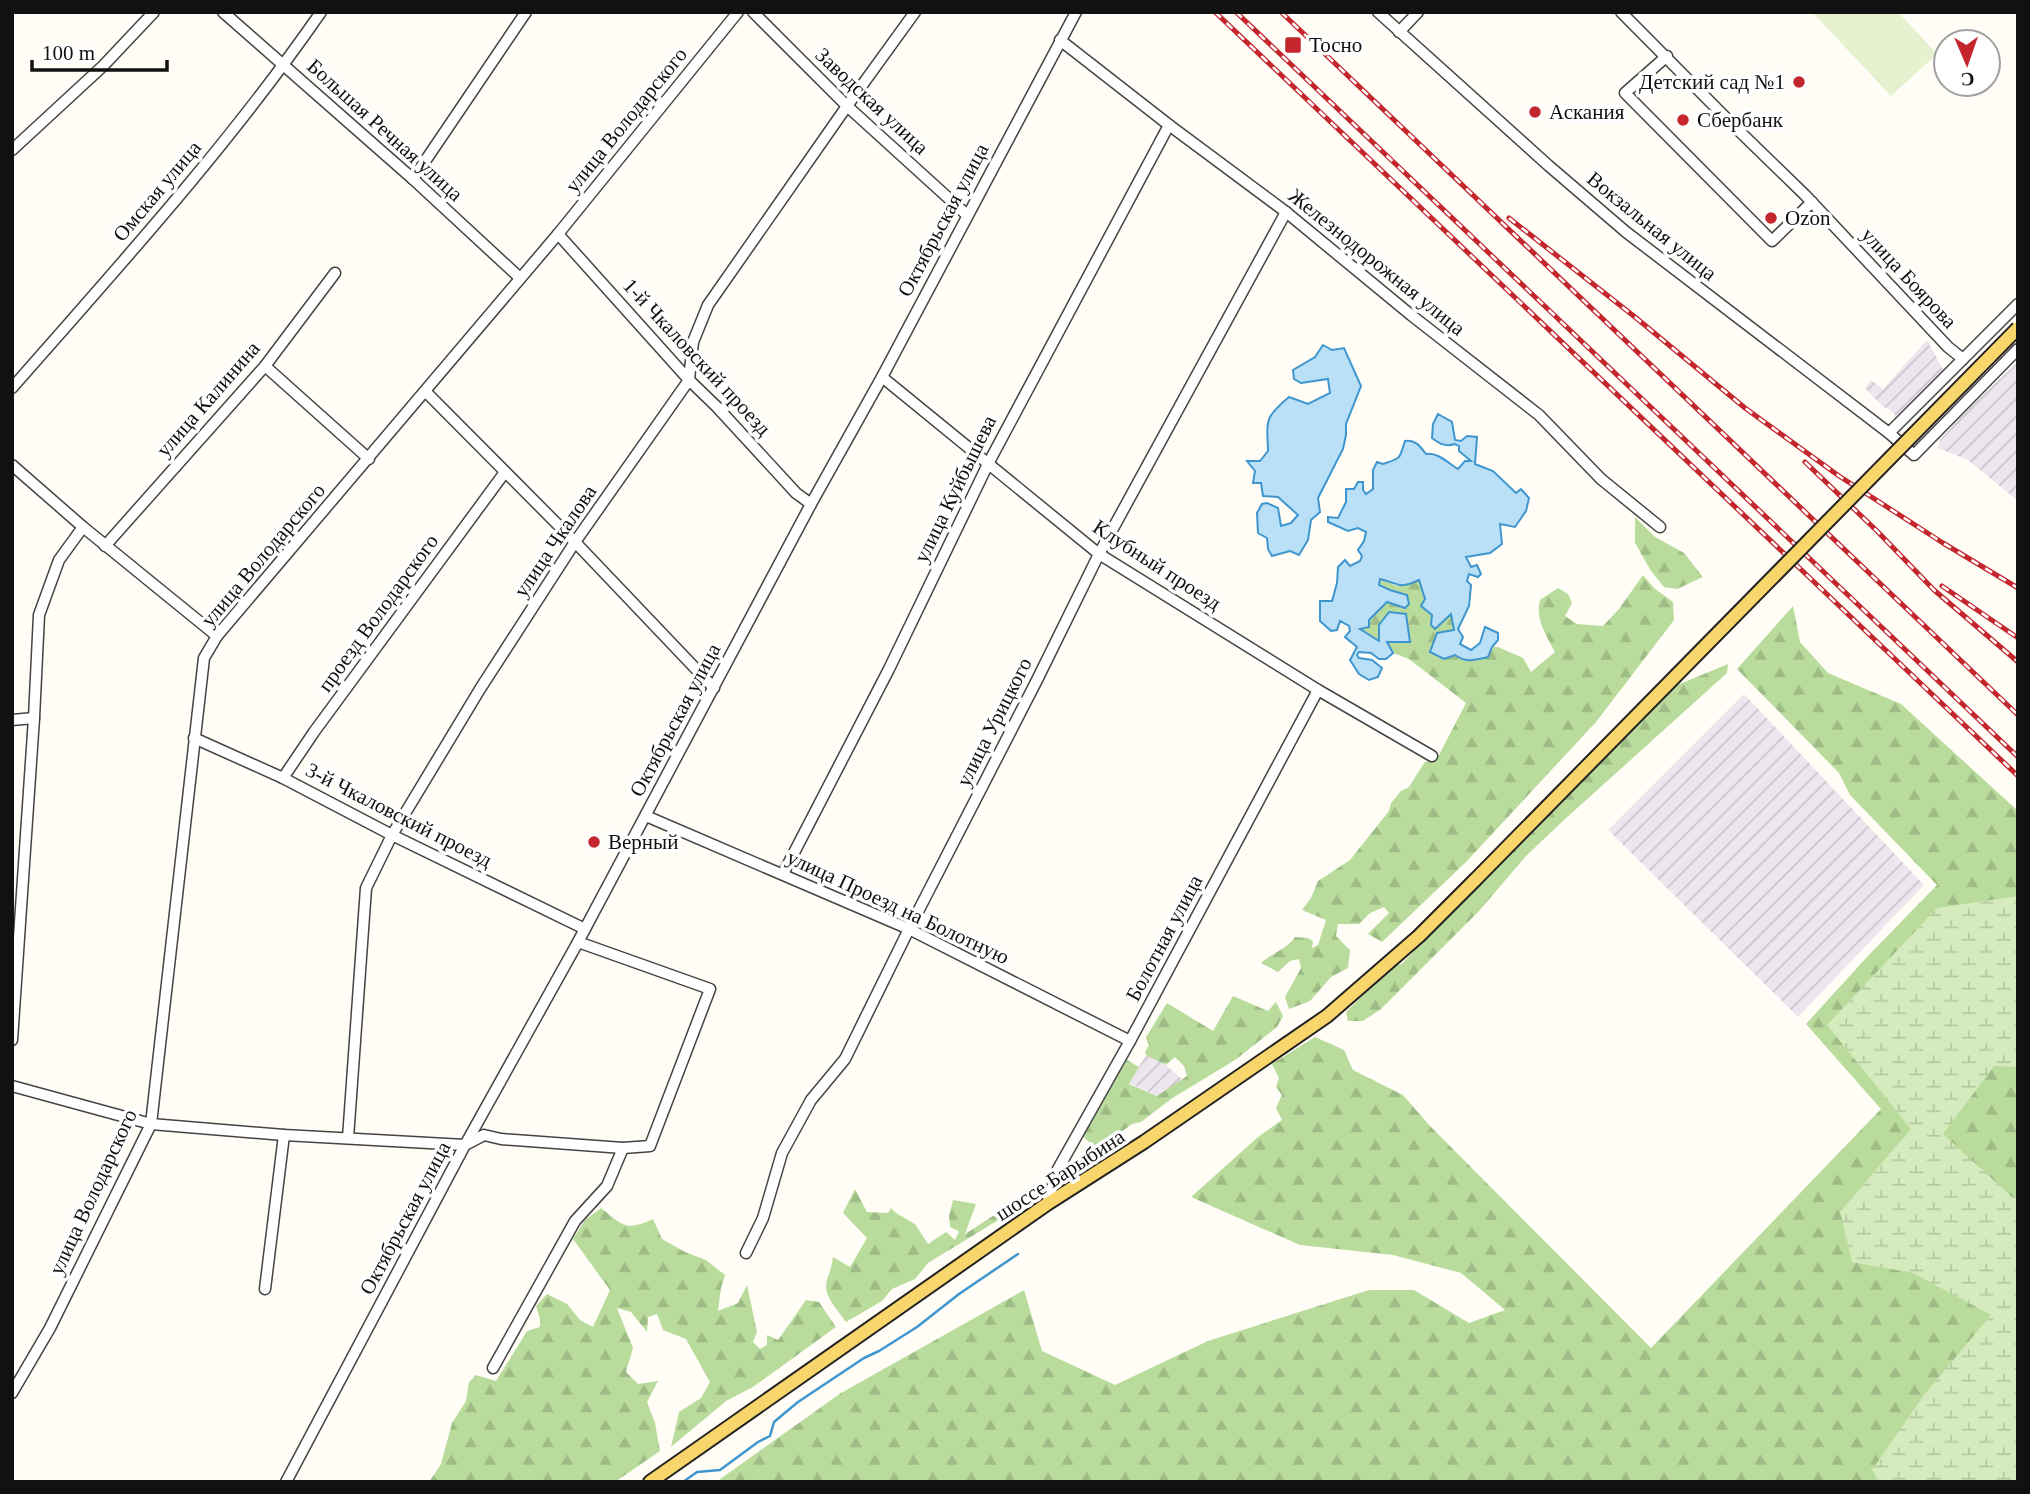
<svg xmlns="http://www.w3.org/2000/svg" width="2030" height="1494" font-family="Georgia,serif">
<defs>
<pattern id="industrial-furrows" width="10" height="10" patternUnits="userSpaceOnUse" patternTransform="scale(1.75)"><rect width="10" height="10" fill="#eee6ef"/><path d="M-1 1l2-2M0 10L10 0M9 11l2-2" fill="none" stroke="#cbc4cc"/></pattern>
<pattern id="forest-firs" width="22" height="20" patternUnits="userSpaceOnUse" patternTransform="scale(1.75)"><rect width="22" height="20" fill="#b9dc9c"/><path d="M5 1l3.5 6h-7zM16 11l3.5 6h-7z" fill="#9ebc85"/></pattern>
<pattern id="wetland-marsh" width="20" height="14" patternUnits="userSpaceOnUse" patternTransform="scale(1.75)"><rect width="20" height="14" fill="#d5ebbd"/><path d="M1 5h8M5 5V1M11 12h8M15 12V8" fill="none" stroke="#b6c8a1"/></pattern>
</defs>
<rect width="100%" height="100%" fill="#fffdf5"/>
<g fill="url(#industrial-furrows)">
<path d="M1927,340L1945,373L1896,416L1890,410L1882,406L1865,388L1871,380L1883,389Z"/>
<path d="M2018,362V501L1968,460L1938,448L1940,440L1969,408Z"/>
<path d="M1744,694L1924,885L1798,1017L1608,830Z"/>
<path d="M1146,1055L1166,1065L1183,1080L1158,1096L1129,1083Z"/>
</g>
<g fill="url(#forest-firs)">
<path d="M1635,517L1655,537L1684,553L1703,577L1677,589L1664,587L1651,571L1635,543Z"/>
<path d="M1643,575L1654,588L1673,602L1674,620L1596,722L1466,862L1382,942L1368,934L1389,913L1384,907L1370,913L1359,924H1338L1336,936L1350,950L1348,968L1331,977L1310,1001L1289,1009L1285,997L1301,968L1299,959L1290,961L1278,972L1261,963C1272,953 1287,949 1295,937L1308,938L1313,941L1312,948L1318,945L1326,920L1302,910L1311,898L1318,881L1350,860L1389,811L1391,803L1401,791L1409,787L1424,763L1439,755L1466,703L1409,659L1393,653L1387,641L1409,642L1405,614L1379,642L1360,629L1387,602L1405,607L1407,595L1390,590L1379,584V579L1397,586L1419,580L1425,599L1451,614L1455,630L1438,633L1430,651L1455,655L1492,647H1498L1523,658L1531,672L1555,652C1546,635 1535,619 1540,600L1558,588L1568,594L1572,603L1565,616L1577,624L1603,626L1619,609Z"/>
<path d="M1793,606L1800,642L1828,673L1901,704L2018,811V1482H716L841,1393L1024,1290L1042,1351L1115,1385L1208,1341L1369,1290H1414L1469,1323L1505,1310L1461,1273L1393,1255L1300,1245L1191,1197L1258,1137L1282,1120L1276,1108L1282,1095L1276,1087L1279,1078L1272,1064L1315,1037L1344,1050L1353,1070L1403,1095L1429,1125L1651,1348L1881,1109L1806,1024L1867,957L1937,885L1850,795L1839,773L1737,669Z"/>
<path d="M1728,664L1727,673L1564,820L1526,856L1479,911L1381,1009L1363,1021H1348L1346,1012L1394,965L1402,964L1479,879L1675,686Z"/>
<path d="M1233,996L1268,1011L1276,1002L1283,1016L1277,1027L1235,1060L1171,1099L1141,1122L1132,1124L1086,1158L1090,1143L1083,1136L1127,1060L1139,1067L1129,1084L1157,1096L1187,1076L1184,1066L1175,1057L1166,1065L1146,1055L1145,1052L1149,1045L1146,1037L1167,1003L1213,1031Z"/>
<path d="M855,1189L867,1212L888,1213L891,1208L896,1213L915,1224L928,1244L946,1232L955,1240L959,1231L950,1227L949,1216L953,1200L976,1204L965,1234L1016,1201L1023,1205L928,1263L915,1279L892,1289L882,1301L846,1322C838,1310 822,1295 827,1280C830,1271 832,1266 833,1257L850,1267L867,1238L843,1213Z"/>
<path d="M601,1208C623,1225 625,1232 653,1219L662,1239L685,1252L706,1260L725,1275L721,1288L718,1311L738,1303L747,1285L757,1332L753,1342L760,1349L767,1345V1335L778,1340L806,1300L819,1302L836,1327L753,1387L726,1401L671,1447L679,1412L701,1398L710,1382L686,1339L663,1330L657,1314L648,1317L647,1332L631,1312L617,1308L633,1348L626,1372L638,1384L658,1381L647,1402L655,1423L660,1451L615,1482H429L441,1464L452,1423L466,1401L469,1382L476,1375L496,1381L527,1331L540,1327V1319L536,1306L547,1294L567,1304L580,1320L593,1327L610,1290L573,1239L585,1220Z"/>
</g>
<path fill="url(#wetland-marsh)" d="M2018,896V1067L1994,1066L1943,1134L2012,1197L2018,1199V1482H1879L1872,1470L1924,1395L1991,1315L1913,1273L1852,1262L1840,1212L1911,1129L1827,1025L1937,908Z"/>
<path fill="#e6f2cf" d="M1812,12H1898L1937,54L1891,96Z"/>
<g fill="#b9e0f7" stroke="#3f96cf" stroke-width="2">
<path d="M1323,345L1332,350L1344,348L1361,386L1346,424V435L1343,449L1318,498L1320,512L1311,520L1308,540L1299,555L1290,551L1272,556L1268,549L1267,538L1258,533L1257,513L1262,504L1267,503L1278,508L1281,526L1291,523L1298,515L1278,497L1263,496L1261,483H1253L1255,471L1247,461H1260L1268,451C1267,420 1264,418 1289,397L1308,404L1330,393L1328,379L1301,383L1294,379L1293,370L1315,357Z"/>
<path d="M1438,414L1452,422L1455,440L1461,441L1467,436L1477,437L1475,464L1493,471L1516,493L1521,489L1529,498L1526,511L1515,527L1500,524L1502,544L1490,553L1466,557L1471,567L1477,565L1481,574L1478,577L1469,574L1467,581L1471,585L1469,606L1458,629L1463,637L1460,644L1471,650L1480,643L1485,627L1498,633V640L1492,647L1488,657C1475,660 1466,663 1455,655L1444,659L1430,652L1437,633L1454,630L1451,614L1435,629L1431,625L1432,615L1421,606L1425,599L1419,580C1398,590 1398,583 1380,579L1379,585L1390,590L1407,595L1409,604L1405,608L1387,602L1369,620V627L1360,629L1379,641V625L1389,612L1406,614L1410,642H1387L1393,653L1386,659H1379L1371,653L1359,652L1357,655L1359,658L1372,660L1382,668L1378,677L1369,680L1359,674L1350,660L1357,647L1345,637L1350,631L1349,626L1340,621L1337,630L1331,631L1320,621V601H1332L1337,583L1338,567L1345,560L1350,566L1360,561L1362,556L1358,550L1364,541L1366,532L1358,528L1348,531L1328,522V517L1338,518L1346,502V489H1354L1358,482H1363V490L1366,494L1373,489V470L1377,462L1383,464C1401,458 1399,460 1405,441C1415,439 1420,446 1426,454C1438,452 1448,463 1458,469L1465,461H1471L1459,451V446L1455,444C1445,447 1440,444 1432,438L1433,424Z"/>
</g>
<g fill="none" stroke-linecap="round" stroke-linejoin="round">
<path stroke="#3f96cf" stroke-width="2.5" d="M683,1482L697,1472L720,1470L758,1442L770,1436L774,1422L798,1402L864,1358L879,1351L917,1327L959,1294L1018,1254"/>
<defs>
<g id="minor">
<path d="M223,12L413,179L520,278"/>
<path d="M753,12L847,106L967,215"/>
<path d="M1378,12L1549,166L1626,232L1889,433L1914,455L2018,349"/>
<path d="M1621,12L1735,127L1805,195L1948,347L1963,359"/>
<path d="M1399,32L1418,12"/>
<path d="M1060,40L1169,125L1286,212L1411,315L1539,415L1601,479L1660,527"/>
<path d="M1667,56L1625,93L1772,241L1812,202"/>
<path d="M12,150L103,66L154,12"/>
<path d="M413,179L526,12"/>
<path d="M558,234L689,380L717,407L796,493L811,504"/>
<path d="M265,366L369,459"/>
<path d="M882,377L1099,554L1318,690L1432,756"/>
<path d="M12,388C119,266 229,145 321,12"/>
<path d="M425,391L575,542L714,688"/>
<path d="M1889,433L2018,304"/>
<path d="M12,465L83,527L217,636"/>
<path d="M105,546L265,366L335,273"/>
<path d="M12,720L34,718"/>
<path d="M194,738L283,778L392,835L585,929"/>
<path d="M283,778L314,732L505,472"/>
<path d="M646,816L909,929L1130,1041"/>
<path d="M783,874L889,669L988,464L1169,125"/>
<path d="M12,1040L34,718L39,615L59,560L83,527"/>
<path d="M12,1086L151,1124L284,1135L465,1145L484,1135L501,1139L623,1148L650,1146L710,989L578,942"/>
<path d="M348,1138L366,888L392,835L480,689L575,542L689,380L693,342L708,305L847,106L915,12"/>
<path d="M1047,1204L1058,1169L1130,1041L1318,690"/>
<path d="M746,1253L763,1218L782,1153L811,1100L845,1059L909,929L1037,680L1099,554L1286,212"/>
<path d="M265,1289L284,1135"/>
<path d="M493,1368L575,1221L607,1186L623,1148"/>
<path d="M12,1393L50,1328L151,1124L204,658L217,636L558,234L738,12"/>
<path d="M286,1482L465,1145L578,942L811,504L882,377L1076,12"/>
</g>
<path id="major" d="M650,1482L1047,1204L1144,1142L1327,1016L1419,936L1475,880"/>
</defs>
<use href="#minor" stroke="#444" stroke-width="13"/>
<use href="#major" stroke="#222" stroke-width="16"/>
<use href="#minor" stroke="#fff" stroke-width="10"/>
<use href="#major" stroke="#f9d66b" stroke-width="12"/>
<defs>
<g id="rail">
<path d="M1215,12L2018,776"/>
<path d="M1236,12L2018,757"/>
<path d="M1281,12L2018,715"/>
<path d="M1509,218L1635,317L1745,408L1839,476L1943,543L2018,588"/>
<path d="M1805,462L1877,531L1934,590L2018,662"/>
<path d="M1942,586L2018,638"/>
</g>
</defs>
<use href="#rail" stroke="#c4262e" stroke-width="5"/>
<use href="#rail" stroke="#fff" stroke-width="2.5" stroke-dasharray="8" stroke-linecap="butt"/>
<defs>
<path id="major-bridge" d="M1475,880L2018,328"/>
</defs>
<use href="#major-bridge" stroke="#222" stroke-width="16" stroke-linecap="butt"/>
<use href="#major-bridge" stroke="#f9d66b" stroke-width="12"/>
</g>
<g fill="#c4262e" stroke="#fff" stroke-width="2.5">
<rect x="1284" y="36" width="18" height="18" rx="3.5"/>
<circle cx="1799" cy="82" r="7"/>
<circle cx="1535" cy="112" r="7"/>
<circle cx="1683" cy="120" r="7"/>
<circle cx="1771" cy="218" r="7"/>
<circle cx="594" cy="842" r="7"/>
</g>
<g text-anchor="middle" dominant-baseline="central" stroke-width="7" stroke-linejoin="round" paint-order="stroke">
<g font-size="21" fill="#111" stroke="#fff" text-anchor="start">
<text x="1309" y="45">Тосно</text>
<text x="1785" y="82" text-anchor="end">Детский сад №1</text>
<text x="1549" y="112">Аскания</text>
<text x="1697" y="120">Сбербанк</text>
<text x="1785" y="218">Ozon</text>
<text x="608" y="842">Верный</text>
</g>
<g font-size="21" fill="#111" stroke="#fff">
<text transform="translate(872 101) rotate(43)">Заводская улица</text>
<text transform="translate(626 120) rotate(-51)">улица Володарского</text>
<text transform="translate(385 130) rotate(42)">Большая Речная улица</text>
<text transform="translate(157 191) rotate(-50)">Омская улица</text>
<text transform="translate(943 220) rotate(-62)">Октябрьская улица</text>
<text transform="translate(1652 226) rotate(39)">Вокзальная улица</text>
<text transform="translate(1377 262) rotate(39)">Железнодорожная улица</text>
<text transform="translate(1909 278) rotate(47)">улица Боярова</text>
<text transform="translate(697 357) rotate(47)">1-й Чкаловский проезд</text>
<text transform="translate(208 399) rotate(-49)">улица Калинина</text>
<text transform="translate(955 489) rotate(-64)">улица Куйбышева</text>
<text transform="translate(555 541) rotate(-56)">улица Чкалова</text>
<text transform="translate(263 555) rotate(-50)">улица Володарского</text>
<text transform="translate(1157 565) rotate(33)">Клубный проезд</text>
<text transform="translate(378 613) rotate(-54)">проезд Володарского</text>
<text transform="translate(675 720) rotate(-62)">Октябрьская улица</text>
<text transform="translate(994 722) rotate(-63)">улица Урицкого</text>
<text transform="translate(399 815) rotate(27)">3-й Чкаловский проезд</text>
<text transform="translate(898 907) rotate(25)">улица Проезд на Болотную</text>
<text transform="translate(1164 938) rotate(-62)">Болотная улица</text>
<text transform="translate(1060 1175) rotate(-33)">шоссе Барыбина</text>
<text transform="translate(93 1192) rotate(-65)">улица Володарского</text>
<text transform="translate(405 1218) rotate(-62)">Октябрьская улица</text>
</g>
</g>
<rect width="2030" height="1494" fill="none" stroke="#111111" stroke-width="28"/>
<g transform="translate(1967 63) rotate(178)"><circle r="33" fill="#ffffff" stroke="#a0a0a0" stroke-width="2"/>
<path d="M0-5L12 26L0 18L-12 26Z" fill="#c4262e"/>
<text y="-10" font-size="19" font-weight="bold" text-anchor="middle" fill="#111111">С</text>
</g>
<path d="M32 60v10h135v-10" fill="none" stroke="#111111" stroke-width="3.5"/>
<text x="42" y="60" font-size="21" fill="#111111" stroke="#ffffff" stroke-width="5" paint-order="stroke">100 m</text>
</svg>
